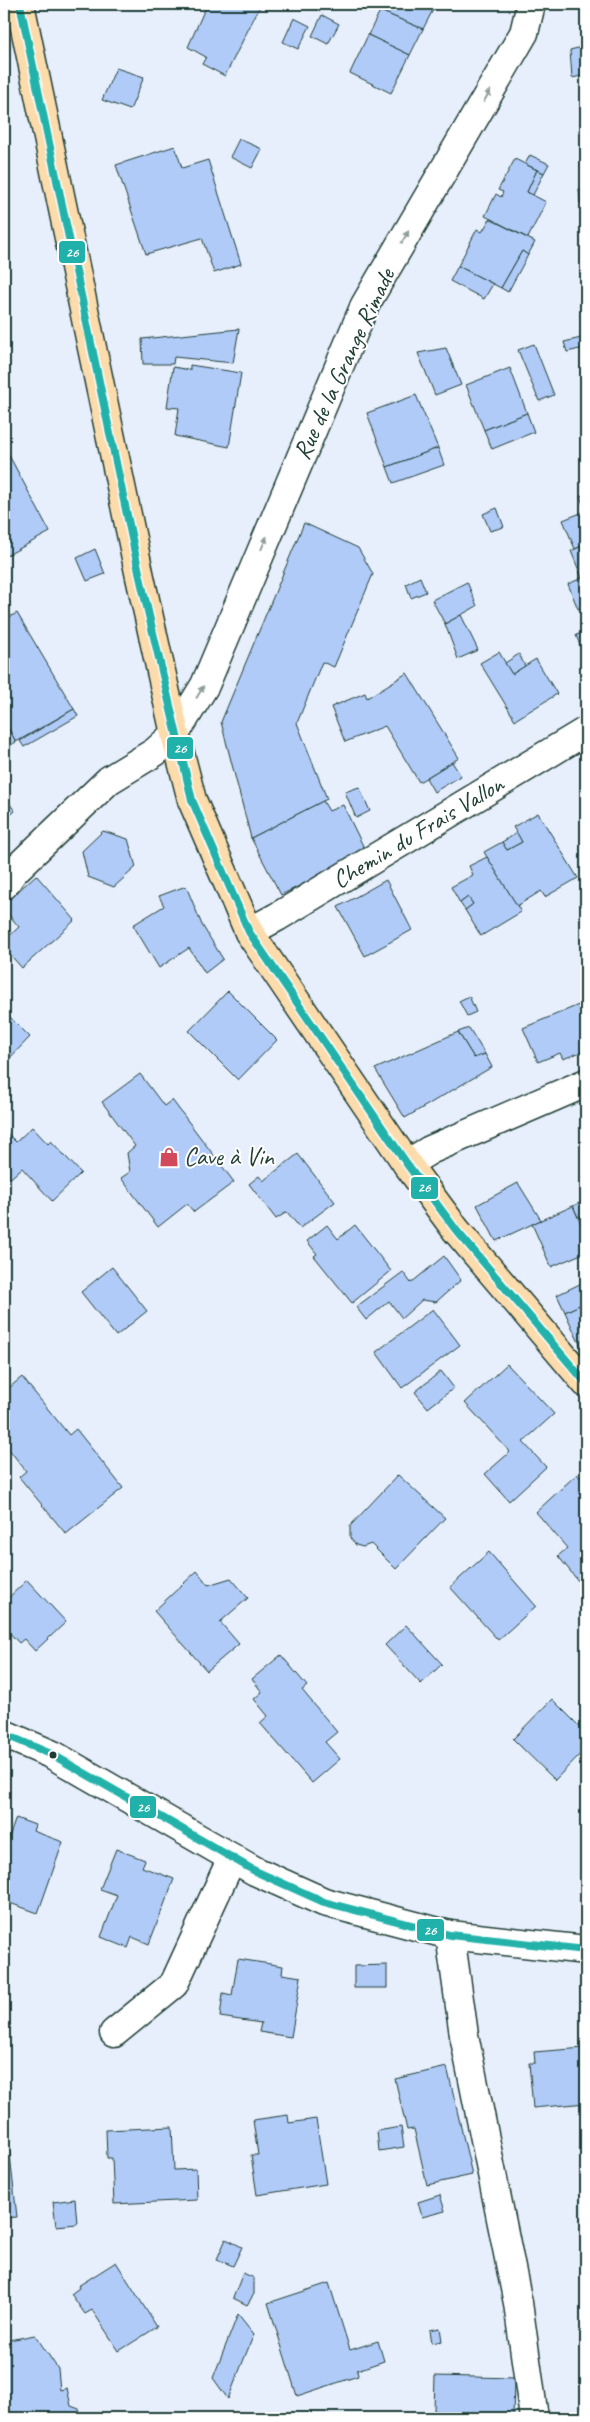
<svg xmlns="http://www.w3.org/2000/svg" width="590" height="2422" font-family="Caveat,sans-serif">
<rect width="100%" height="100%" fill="#e7effd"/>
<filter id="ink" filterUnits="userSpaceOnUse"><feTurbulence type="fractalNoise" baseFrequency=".02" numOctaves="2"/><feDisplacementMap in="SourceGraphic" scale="10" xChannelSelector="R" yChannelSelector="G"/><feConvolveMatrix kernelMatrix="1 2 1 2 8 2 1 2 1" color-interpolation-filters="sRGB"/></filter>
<g filter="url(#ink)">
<g fill="#b0cbf8" stroke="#1f3d34">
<path d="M207,4H261L225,76L202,64L206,57L188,47Z"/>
<path d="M306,4H322L320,11Z"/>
<path d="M383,4H436L423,29L380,11Z"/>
<path d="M380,11L423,29L410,55L368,35Z"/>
<path d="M322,15L339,24L328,44L312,36Z"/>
<path d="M294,18L310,26L298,49L283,42Z"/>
<path d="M368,35L410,55L391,93L350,73Z"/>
<path d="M586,46V75L572,78L570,50Z"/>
<path d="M116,68L144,77L130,110L102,100Z"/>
<path d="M239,139L262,149L252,168L230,157Z"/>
<path d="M175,146L182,168L208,160L241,264L214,273L202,238L146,254L116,165Z"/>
<path d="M530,155L549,164L544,173L525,164Z"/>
<path d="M515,159L537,170L527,192L546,202L528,238L485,216L496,194L501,197L503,192L498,190Z"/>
<path d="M537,170L544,173L533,195L527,192Z"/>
<path d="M586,188V200L580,203L579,189Z"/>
<path d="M490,219L535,242L528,255L522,251L501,288L458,266L477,229L482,232Z"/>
<path d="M522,251L528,255L508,292L501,288Z"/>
<path d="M458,266L493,284L484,299L450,281Z"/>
<path d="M239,329L233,363L174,357L173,364H143L142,339Z"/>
<path d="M581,338L584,348L567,352L564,342Z"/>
<path d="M534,344L554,395L539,401L518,350Z"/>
<path d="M446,348L461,385L435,395L418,353Z"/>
<path d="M190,365L241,373L229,447L175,436L179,408L167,407L173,367L190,370Z"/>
<path d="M510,368L527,413L484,430L466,385Z"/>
<path d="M416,395L438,448L387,467L367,413Z"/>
<path d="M527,413L534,432L492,449L484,430Z"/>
<path d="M4,446L50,532L4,557Z"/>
<path d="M438,448L444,465L393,483L387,467Z"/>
<path d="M586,494V512L580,496Z"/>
<path d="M497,508L504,527L490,531L483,514Z"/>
<path d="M586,511V544L575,549L563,520Z"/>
<path d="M304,523L358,548L373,574L334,667L322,662L297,723L327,799L251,838L221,722Z"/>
<path d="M586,544V588L571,551Z"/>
<path d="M95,549L105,574L87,581L77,558Z"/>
<path d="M420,577L426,592L411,598L406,584Z"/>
<path d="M582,578L586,588V606L578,609L568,584Z"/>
<path d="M467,582L477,606L445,624L432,600Z"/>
<path d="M17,613L74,709L16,742L4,720V620Z"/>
<path d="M461,615L478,650L458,659L445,624Z"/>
<path d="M586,632V661L576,635Z"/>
<path d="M499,652L512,674L536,659L557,694L515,720L480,663Z"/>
<path d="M519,654L525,666L512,674L505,663Z"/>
<path d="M407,673L459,758L419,782L385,726L345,742L331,707L365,693L367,698Z"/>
<path d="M74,709L78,716L24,747L20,741Z"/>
<path d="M4,720L16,742L4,749Z"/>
<path d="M452,762L461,776L434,792L426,778Z"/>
<path d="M359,787L370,811L356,818L345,792Z"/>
<path d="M4,796L15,811L4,821Z"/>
<path d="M323,801L329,811L343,805L365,850L329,871L281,895L251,838Z"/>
<path d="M538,813L578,878L545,897L541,891L517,906L484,852L502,842L507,850L522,842L513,827Z"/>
<path d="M103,831L128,839L136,867L114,887L88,877L82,851Z"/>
<path d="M517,833L522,842L507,850L502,842Z"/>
<path d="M487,857L521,912L481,936L465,910L473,904L468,897L460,903L451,887L473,875L469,866Z"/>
<path d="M36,875L75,920L22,968L4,948V941L19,927L4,909V904Z"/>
<path d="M386,880L412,930L365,956L338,907Z"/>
<path d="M186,886L202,925L223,959L205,973L189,948L159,968L133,925L164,906L159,896Z"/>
<path d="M468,897L473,904L465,910L460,903Z"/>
<path d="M228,991L277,1040L238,1080L189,1031Z"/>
<path d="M469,996L476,1012L467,1016L459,1001Z"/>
<path d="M586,1002V1050L563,1059L560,1053L538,1062L523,1028Z"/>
<path d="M4,1011L30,1037L4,1064Z"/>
<path d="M469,1028L485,1054L474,1058L458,1032Z"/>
<path d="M458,1032L474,1058L485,1054L492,1067L405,1118L375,1069Z"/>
<path d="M140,1074L164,1106L172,1100L234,1182L194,1212L187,1204L158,1227L121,1178L130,1172L127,1153L135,1146L102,1102Z"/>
<path d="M32,1127L48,1144L51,1141L81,1173L52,1201L22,1168L4,1184V1130L16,1142Z"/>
<path d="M298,1154L335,1202L300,1228L287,1212L276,1219L249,1184L259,1176L263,1181Z"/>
<path d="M518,1183L541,1220L496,1241L477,1205Z"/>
<path d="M586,1200V1214L578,1217L573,1206Z"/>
<path d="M573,1206L586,1236V1252L551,1267L532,1224Z"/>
<path d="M327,1225L338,1239L355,1225L391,1271L352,1303L314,1256L317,1254L307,1241Z"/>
<path d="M444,1256L461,1280L436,1302L422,1300L402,1318L389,1301L366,1320L356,1307L403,1272L411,1283Z"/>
<path d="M112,1267L147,1311L116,1336L81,1292Z"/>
<path d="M586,1281V1302L565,1312L557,1295Z"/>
<path d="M586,1302V1345L581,1347L565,1312Z"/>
<path d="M433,1309L460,1345L402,1388L376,1352Z"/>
<path d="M507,1364L554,1414L523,1442L546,1467L509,1501L485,1474L510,1452L465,1403Z"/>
<path d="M441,1371L454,1388L428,1408L415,1392Z"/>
<path d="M22,1377L69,1435L76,1429L123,1488L66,1534L19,1477L26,1471L4,1443V1392Z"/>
<path d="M577,1474L586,1484V1575L579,1582L558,1556L567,1548L536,1512Z"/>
<path d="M398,1475L445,1518L396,1569L371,1544L363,1547L356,1545L350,1538V1526Z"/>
<path d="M489,1552L536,1606L498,1640L450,1587Z"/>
<path d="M197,1571L208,1585L231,1578L248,1598L220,1622L239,1644L207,1671L154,1611Z"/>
<path d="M27,1580L66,1622L35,1651L24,1639L19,1643L4,1627V1602Z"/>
<path d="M406,1625L442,1664L421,1684L385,1645Z"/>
<path d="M281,1655L307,1686L302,1690L337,1732L325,1742L340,1759L312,1783L260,1723L268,1716L254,1699L262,1692L252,1679Z"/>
<path d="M552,1699L586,1733V1748L555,1780L513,1739Z"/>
<path d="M16,1818L35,1825L33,1831L63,1842L38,1913L4,1901V1851Z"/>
<path d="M116,1849L145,1860L142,1867L174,1879L149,1944L132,1937L128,1948L101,1937L117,1895L100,1889Z"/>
<path d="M238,1959L283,1966L282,1974L301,1977L291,2037L259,2032L261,2023L220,2017L223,1993L232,1995Z"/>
<path d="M387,1965V1988H354V1966Z"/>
<path d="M584,2048V2052L586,2051V2103L533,2108L529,2063H535L534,2052Z"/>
<path d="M447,2067L472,2175L427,2185L414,2129L407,2130L395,2079Z"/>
<path d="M4,2103L17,2217L4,2218Z"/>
<path d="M288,2115L289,2123L316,2119L326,2184L257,2195L251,2155H258L253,2120Z"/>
<path d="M172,2127L174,2170L196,2169L197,2200L114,2204L112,2158H107L106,2130Z"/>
<path d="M401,2127L404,2147L379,2151L377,2131Z"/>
<path d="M440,2195L445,2211L422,2217L418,2202Z"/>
<path d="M75,2199L77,2224L56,2226L53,2202Z"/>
<path d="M226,2239L242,2247L233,2266L217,2259Z"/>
<path d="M116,2262L157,2327L119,2351L92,2310L85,2314L71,2294L79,2288L78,2286Z"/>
<path d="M243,2273L254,2278V2294L247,2305L233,2298Z"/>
<path d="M329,2283L350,2350L378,2341L384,2361L357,2370L358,2376L297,2396L268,2303Z"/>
<path d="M238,2314L254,2334L228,2399L213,2378Z"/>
<path d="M440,2328L442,2341L432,2343L430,2330Z"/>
<path d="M35,2335L58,2369L60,2390L67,2388L71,2406L79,2409L83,2418H4V2403L6,2402L4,2391V2341Z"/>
<path d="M435,2376L514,2378L513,2418H449V2412L434,2411Z"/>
</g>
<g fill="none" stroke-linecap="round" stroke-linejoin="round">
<defs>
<g id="minor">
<path d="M4,885L13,872L109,780L155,752L175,734L205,685L365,305L524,33L531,4"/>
<path d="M249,932L277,917L586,731"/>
<path d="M407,1164L430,1150L586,1083"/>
<path d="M4,1734L53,1755L255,1871L324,1902L450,1935L586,1950"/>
<path d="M450,1935L464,2035L518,2303L534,2418"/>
<path d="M114,2033L174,1984L232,1858"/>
</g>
<path id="major" d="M20,4L140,577L175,734L192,800L249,932L407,1164L456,1230L586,1383"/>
</defs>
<use href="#minor" stroke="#1f3d34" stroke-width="31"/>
<use href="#major" stroke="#1f3d34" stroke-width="31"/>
<use href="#minor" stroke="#fff" stroke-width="28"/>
<use href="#major" stroke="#fcdcac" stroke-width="28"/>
<defs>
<g id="bus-1">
<path d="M20,4L140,577L192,800L249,932L407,1164L456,1230L586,1383"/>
<path d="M4,1734L53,1755L255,1871L324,1902L450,1935L586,1950"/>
</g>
</defs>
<use href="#bus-1" stroke="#fff" stroke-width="11"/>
<use href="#bus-1" stroke="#20b2aa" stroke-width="8"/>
</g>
<defs><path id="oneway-solid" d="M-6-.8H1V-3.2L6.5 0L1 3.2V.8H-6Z" transform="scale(1.25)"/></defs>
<g fill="#8f9e9a">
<use href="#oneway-solid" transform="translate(487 96) rotate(-60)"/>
<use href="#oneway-solid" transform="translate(405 237) rotate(-60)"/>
<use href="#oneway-solid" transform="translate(264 543) rotate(-67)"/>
<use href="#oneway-solid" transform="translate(200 692) rotate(-59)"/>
</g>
</g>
<defs>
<symbol id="shop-bare" viewBox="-9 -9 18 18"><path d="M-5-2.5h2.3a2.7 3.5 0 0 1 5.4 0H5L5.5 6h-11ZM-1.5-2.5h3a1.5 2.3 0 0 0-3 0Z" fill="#d1495b" stroke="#fff" stroke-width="2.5" paint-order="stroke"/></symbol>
</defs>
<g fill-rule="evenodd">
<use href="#shop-bare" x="155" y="1143" width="28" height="28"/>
</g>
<circle fill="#1f3d34" stroke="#fff" stroke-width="2" cx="53" cy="1755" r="4.5"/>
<g text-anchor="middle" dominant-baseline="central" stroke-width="4" stroke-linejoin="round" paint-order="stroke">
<g font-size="25" fill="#1f3d34" stroke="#fff">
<text transform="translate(344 364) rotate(-65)">Rue de la Grange Rimade</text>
<text transform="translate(418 832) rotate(-31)">Chemin du Frais Vallon</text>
</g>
<g font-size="25" fill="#1f3d34" stroke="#fff" text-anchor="start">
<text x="184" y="1157">Cave à Vin</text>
</g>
</g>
<g stroke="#fff" stroke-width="2">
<rect x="58" y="240" width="28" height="24" rx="5" fill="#20b2aa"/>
<rect x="166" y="736" width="28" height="24" rx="5" fill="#20b2aa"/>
<rect x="410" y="1176" width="29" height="24" rx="5" fill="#20b2aa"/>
<rect x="129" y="1795" width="28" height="24" rx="5" fill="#20b2aa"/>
<rect x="416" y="1918" width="29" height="24" rx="5" fill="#20b2aa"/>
</g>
<g font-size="14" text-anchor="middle" font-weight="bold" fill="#fff">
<text x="72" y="257">26</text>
<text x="180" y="753">26</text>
<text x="424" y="1192">26</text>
<text x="143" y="1812">26</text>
<text x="430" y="1935">26</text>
</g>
<rect width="590" height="2422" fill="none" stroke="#fff" stroke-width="20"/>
<rect x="10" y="10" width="570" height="2402" fill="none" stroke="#1f3d34" stroke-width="2" filter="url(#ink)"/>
</svg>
